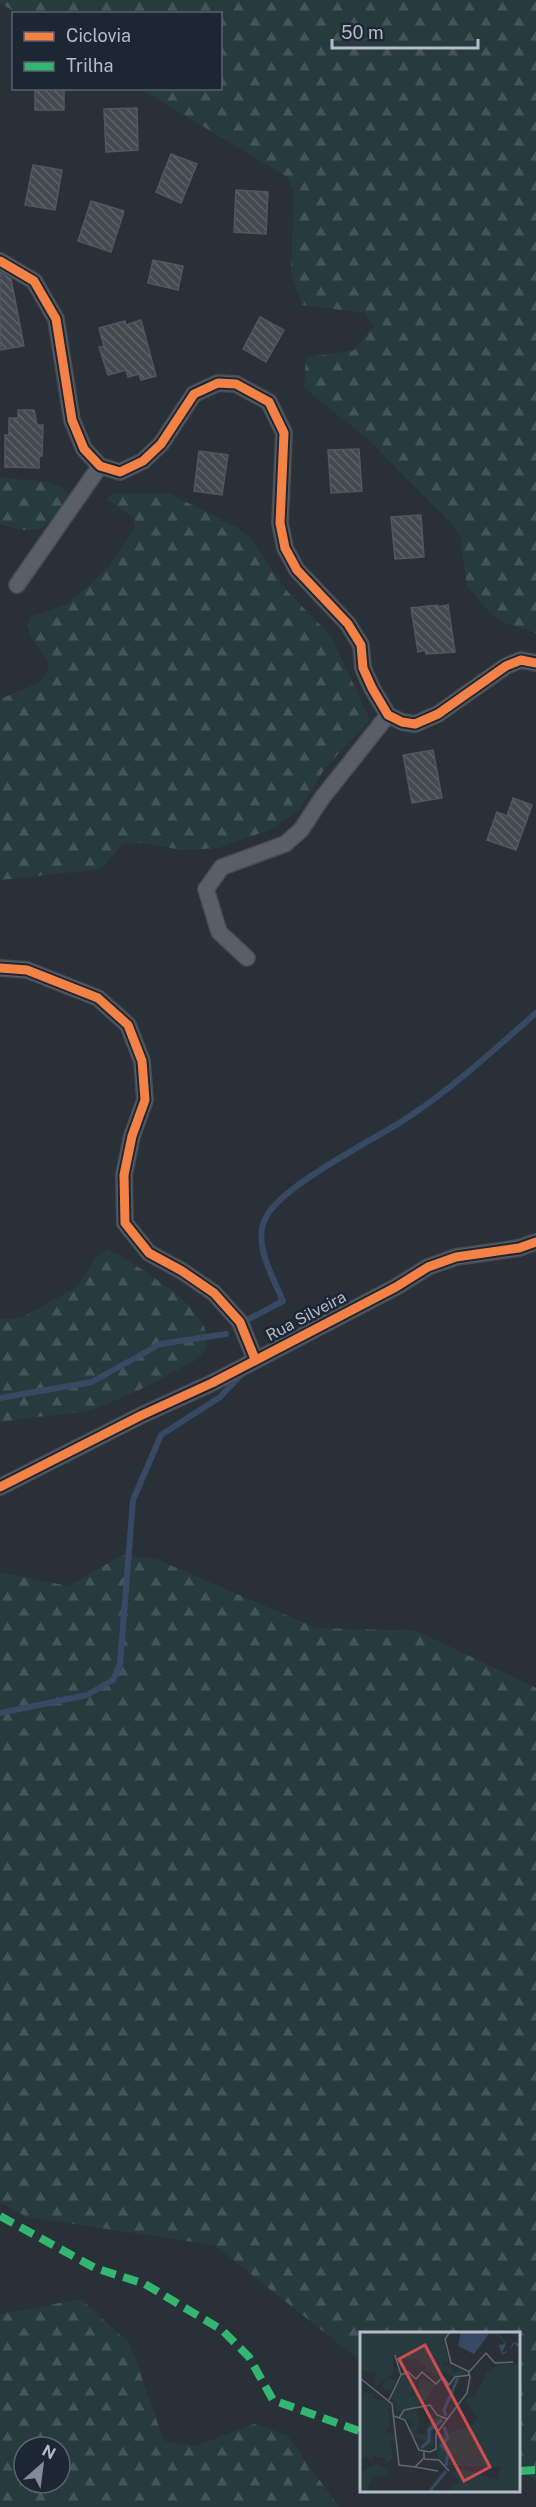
<svg xmlns="http://www.w3.org/2000/svg" width="536" height="2507" font-family="'Public Sans',sans-serif">
<defs>
<pattern id="forest-firs" width="22" height="20" patternUnits="userSpaceOnUse" patternTransform="scale(1.5)"><rect width="22" height="20" fill="#273a3e"/><path d="M5 1l3.5 6h-7zM16 11l3.5 6h-7z" fill="#445559"/></pattern>
<pattern id="building-back-hatch" width="6" height="6" patternUnits="userSpaceOnUse" patternTransform="scale(1.5)"><rect width="6" height="6" fill="#444950"/><path d="M-1 5l2 2M0 0l6 6M5-1l2 2" fill="none" stroke="#5d6168"/></pattern>
</defs>
<rect width="100%" height="100%" fill="#2a3038"/>
<g fill="url(#forest-firs)" fill-rule="evenodd">
<path d="M0,0H536V633L502,622L490,612L467,586L460,536L451,523L369,440L304,388L306,357L353,351L373,327L365,313L302,305L291,272L294,191L287,177L141,89L220,88V14L17,13L0,3Z"/>
<path d="M0,477C20,482 57,476 69,495C45,530 43,537 0,524Z"/>
<path d="M113,493L170,494L238,528L251,539L287,591L331,636L370,720L325,768L300,809L274,828L218,848L183,850L140,843L123,844L101,869L0,880V699C11,694 24,690 35,684C73,661 17,645 30,617L68,604L109,567L135,527L134,518L107,499Z"/>
<path d="M108,1249C131,1263 233,1318 201,1355C194,1363 179,1369 170,1374C153,1385 100,1408 82,1412C55,1416 26,1416 0,1423V1318L9,1319L25,1316L78,1286L95,1258Z"/>
<path d="M123,1555L156,1559L316,1628L417,1631L536,1688V2481L520,2470V2333H362V2362L214,2245L27,2217L0,2202V1572L68,1586Z"/>
<path d="M81,2299L130,2344L164,2441L196,2446L254,2424L287,2435L339,2507H0V2314ZM24,2447H60V2483H24Z"/>
</g>
<g fill="none" stroke-linecap="round" stroke-linejoin="round">
<g stroke="#384963" stroke-width="6">
<path d="M247,1320L283,1301C273,1277 253,1244 265,1219C280,1185 379,1138 413,1114C457,1084 496,1048 536,1013"/>
<path d="M0,1398L92,1382L160,1344L226,1334"/>
<path d="M0,1713L87,1695L113,1680L120,1664L133,1500L161,1435L220,1397L241,1375"/>
</g>
</g>
<g fill="url(#building-back-hatch)" stroke="#52575f" stroke-width="1.5">
<rect x="35" y="88" width="29" height="22"/>
<path d="M137,108L138,150L106,152L104,109Z"/>
<path d="M171,154L197,164L181,203L156,192Z"/>
<path d="M33,165L62,170L55,210L25,205Z"/>
<path d="M236,190L268,192L266,234L234,232Z"/>
<path d="M91,201L124,211L111,252L78,241Z"/>
<path d="M153,260L183,266L178,290L148,283Z"/>
<path d="M0,272L11,279L24,346L0,350Z"/>
<path d="M260,317L284,330L266,362L243,349Z"/>
<path d="M141,320L156,376L141,380L139,374L128,377L126,370L108,375L99,347L104,346L99,328L125,321L126,325Z"/>
<path d="M18,410H34L37,425H43L42,456H39V468L5,467V435H9V418H18Z"/>
<path d="M359,449L362,491L331,493L328,450Z"/>
<path d="M199,451L228,455L222,495L194,491Z"/>
<path d="M421,515L424,557L395,559L391,517Z"/>
<path d="M438,605V607L448,605L455,652L426,654L425,650L418,652L411,608Z"/>
<path d="M433,750L442,798L412,803L403,755Z"/>
<path d="M513,798L532,805L516,850L487,840L497,812L507,816Z"/>
</g>
<g fill="none" stroke-linecap="round" stroke-linejoin="round">
<defs>
<g id="street">
<path d="M0,261L34,281L56,319L72,420L84,449L100,466L120,472L143,461L161,444L194,394L218,383L236,384L269,402L284,433L280,523L285,548L297,570L348,624L361,645L363,668L372,688L388,715L402,722L415,724L438,714L506,666L521,660L536,663"/>
<path d="M17,585L100,466"/>
<path d="M247,958L219,932L206,889L222,867L285,844L301,830L322,798L388,715"/>
<path d="M0,968L27,970L98,998L128,1025L142,1061L145,1100L132,1136L124,1175L125,1223L149,1253L182,1271L214,1293L240,1322L255,1359"/>
<path d="M0,1487L142,1415L212,1383L396,1287L428,1267L456,1257L519,1248L536,1242"/>
</g>
</defs>
<use href="#street" stroke="#484c53" stroke-width="18"/>
<use href="#street" stroke="#5a5e66" stroke-width="15"/>
<g stroke="#33b770" stroke-width="8" stroke-dasharray="15 8" stroke-linecap="butt">
<path d="M0,2216L95,2268L145,2284L222,2330L249,2357L273,2400L362,2432"/>
<path d="M520,2471L536,2470"/>
</g>
<defs>
<g id="cycleway">
<path d="M0,261L34,281L56,319L72,420L84,449L100,466L120,472L143,461L161,444L194,394L218,383L236,384L269,402L284,433L280,523L285,548L297,570L348,624L361,645L363,668L372,688L388,715L402,722L415,724L438,714L506,666L521,660L536,663"/>
<path d="M0,968L27,970L98,998L128,1025L142,1061L145,1100L132,1136L124,1175L125,1223L149,1253L182,1271L214,1293L240,1322L255,1359"/>
<path d="M0,1487L142,1415L212,1383L396,1287L428,1267L456,1257L519,1248L536,1242"/>
</g>
</defs>
<use href="#cycleway" stroke="#1d2633" stroke-width="13"/>
<use href="#cycleway" stroke="#f48246" stroke-width="9"/>
</g>
<g text-anchor="middle" dominant-baseline="central" stroke-width="5" stroke-linejoin="round" paint-order="stroke">
<g font-size="16" fill="#b4bcc9" stroke="#1d2633">
<text transform="translate(306 1316) rotate(-28)">Rua Silveira</text>
</g>
</g>
<g transform="translate(360 2332)">
<rect width="160" height="160" fill="#2a3038"/>
<path d="M0,0H88L84,6L88,30L81,32L84,35L89,32L94,41L100,38L107,41L94,46L86,40L79,44L64,38L65,33L58,28L33,25V42L26,45L35,48L34,54L31,58L20,56L26,48L20,49L17,55L14,46L18,40L0,39ZM160,25V160H86L100,149L91,141L102,137L138,148L141,135L85,133L77,123L78,104L110,94L118,86L105,67L114,66L127,40L139,32L156,33ZM44,41L50,50L55,49L50,64L58,60L60,47L76,53L59,75L36,80L37,72L30,66ZM5,60L15,62L12,66L30,70L31,75L28,77L31,87L26,100L34,102L35,109L30,110L34,126L25,132V126L13,124V128L6,125L0,130V65ZM46,78H57L60,91L65,94H59L55,102H66L68,92L77,85L83,86L72,100L74,113L61,116L65,109L53,105L50,96L55,93L41,85ZM16,132L28,136V142L12,146L7,160H0V141Z" fill="#273a3e"/>
<path d="M101,0L139,2L146,12L142,21L150,18L153,10L158,11L160,17L154,11L151,17L142,23L139,13L145,12L139,3L129,2L114,22L98,14Z" fill="#384963"/>
<path fill="none" stroke="#384963" stroke-width="3" d="M86,84L84,78L98,46M84,95L88,106L81,113L88,121L86,134M61,116L69,109V98L82,88M70,159L86,139"/>
<path fill="none" stroke="#616872" stroke-width="1.5" d="M109,40L126,21L135,31L153,30M41,43L48,40L56,47L62,40L76,52L83,45L89,53L95,45L110,43M0,46L32,72L39,133L55,135L64,126V119M29,68L41,43L35,23M34,84L45,88L59,118L70,120L76,117V102L107,61L110,45L108,39L91,31L85,7L90,0M39,86L44,78L70,73L77,83L87,87M64,127L79,128L89,139M55,135L78,139"/>
<path fill="#ce4d50" fill-opacity="0.15" stroke="#ce4d50" stroke-width="3" d="M65,13L130,135L104,149L39,27Z"/>
<rect width="160" height="160" fill="none" stroke="#b4bcc9" stroke-width="3"/>
</g>
<rect x="12" y="12" width="210" height="78" fill="#1d2633" stroke="#59626f" stroke-width="1.5"/>
<rect x="24" y="32" width="30" height="9" fill="#f48246" stroke="#59626f" stroke-width="1.5"/>
<text x="66" y="42" font-size="18" fill="#b4bcc9">Ciclovia</text>
<rect x="24" y="62" width="30" height="9" fill="#33b770" stroke="#59626f" stroke-width="1.5"/>
<text x="66" y="72" font-size="18" fill="#b4bcc9">Trilha</text>
<g transform="translate(42 2465) rotate(28)"><circle r="28" fill="#1d2633" stroke="#59626f" stroke-width="1.5"/>
<path d="M0-4.5L10 22L0 15L-10 22Z" fill="#848b96"/>
<text y="-9" font-size="16" font-weight="bold" text-anchor="middle" fill="#b4bcc9">N</text>
</g>
<path d="M332 39v9h146v-9" fill="none" stroke="#b4bcc9" stroke-width="3"/>
<text x="341" y="39" font-size="18" fill="#b4bcc9" stroke="#1d2633" stroke-width="4.5" paint-order="stroke">50 m</text>
</svg>
